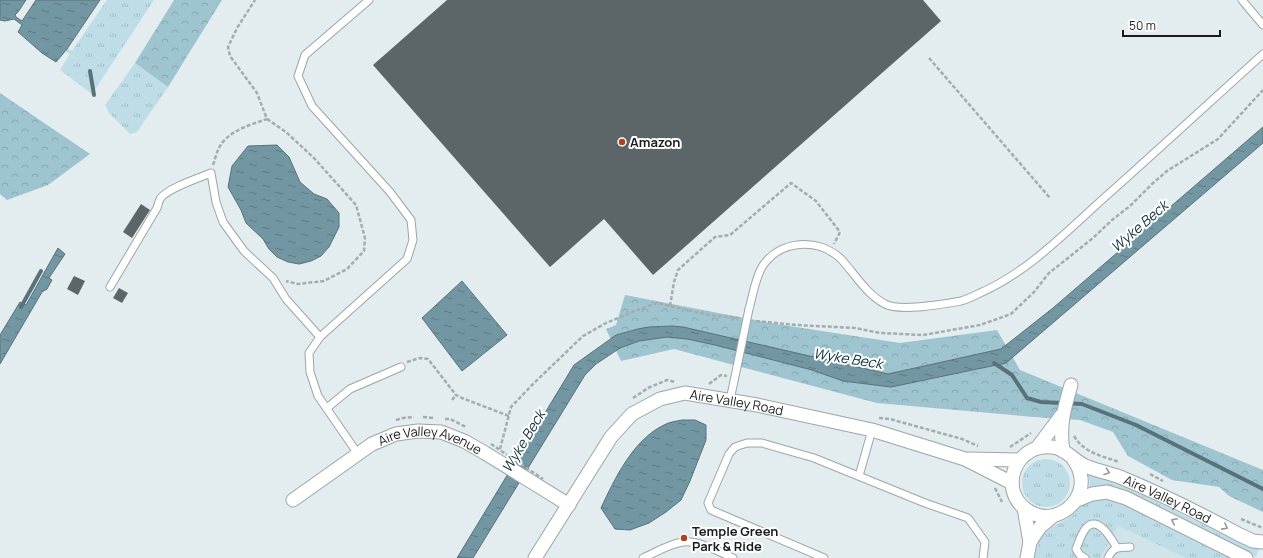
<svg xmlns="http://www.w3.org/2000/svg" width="1263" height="558" font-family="Manrope,sans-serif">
<defs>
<pattern id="grass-tufts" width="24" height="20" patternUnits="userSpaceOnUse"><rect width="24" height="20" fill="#bedde7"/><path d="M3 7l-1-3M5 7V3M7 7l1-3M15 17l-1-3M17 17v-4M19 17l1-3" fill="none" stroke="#a3bdc6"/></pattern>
<pattern id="forest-crowns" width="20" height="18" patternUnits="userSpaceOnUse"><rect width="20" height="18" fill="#9ec4cf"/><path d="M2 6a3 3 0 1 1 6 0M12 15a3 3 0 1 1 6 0" fill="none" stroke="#87a8b1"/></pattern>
<pattern id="water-ripples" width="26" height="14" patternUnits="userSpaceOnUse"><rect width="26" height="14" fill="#7397a2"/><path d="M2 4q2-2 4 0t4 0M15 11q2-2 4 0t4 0" fill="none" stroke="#5d7a83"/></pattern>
</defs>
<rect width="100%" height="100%" fill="#e3edf0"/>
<path fill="#d1e4ea" d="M1118,526L1186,558H1100Z"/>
<g fill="url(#grass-tufts)">
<path d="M107,0H154L92,94L60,70L70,54L65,51L68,48L72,51Z"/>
<path d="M135,63L168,87L137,132L130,134L109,113L105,105Z"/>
<circle cx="1046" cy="483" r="24"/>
<path d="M1088,474L1115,483L1132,490L1243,544L1259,549L1256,557L1156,506L1089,489L1090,482Z"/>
<path d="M1107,498L1118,501L1234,558H1186L1118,526L1100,558H1034C1036,552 1037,545 1040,540C1048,526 1058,525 1070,517C1076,512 1081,505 1089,501C1095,498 1101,499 1107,498Z"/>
</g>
<g fill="url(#forest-crowns)">
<path d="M174,0H222L168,87L135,63Z"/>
<path d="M0,93L90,154L48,185L7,200L0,194Z"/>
<path d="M625,295L770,323L900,343L997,330L1020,370L1263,470V512L1229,496L1219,487L1172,480L1128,456L1113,432L1080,420L1034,417L877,403L674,349L621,361L606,329L616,325Z"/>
</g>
<g fill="url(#water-ripples)" stroke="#58727a">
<path d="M0,0H26L18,12L15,15L16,17L22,21L36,0H100L67,49L56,62L42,53L18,32L22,25L14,19L5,21L0,20Z"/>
<path d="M1263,127V143L1006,363L891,387L843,381L812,370L715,345L687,339L667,337L639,341L620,348L596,364L585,375L473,558H457L574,365L616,335L638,329L649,327L672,326L683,327L888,374L1001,349L1053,308Z"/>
<path d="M277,145L289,157L300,182L314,194L327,199L339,213V227L329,247L321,256L311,261L299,264L288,262L277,257L269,249L263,239L246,223L241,210L228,187L232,166L248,146Z"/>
<path d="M58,248L65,254L49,278L52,280L47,289L42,292L0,364V335L20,302L26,305Z"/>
<path d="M462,281L507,335L462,371L422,318Z"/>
<path d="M682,420H695L706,425V440L690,481L681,500L666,512L649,523L630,530L615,529L601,508C615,478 633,440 664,425C669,422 677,421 682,420Z"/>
</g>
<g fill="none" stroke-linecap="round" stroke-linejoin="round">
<g stroke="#58727a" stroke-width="4">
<path d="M90,71L94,95"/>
<path d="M21,307L41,271"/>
<path d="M994,363L1012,375L1027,398L1041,402L1082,404L1136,425L1263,489"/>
</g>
</g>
<g fill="#5c6567">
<path d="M447,0H923L941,21L653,275L604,219L550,267L373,65Z"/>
<path d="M141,204L150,210L132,238L123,232Z"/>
<path d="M74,276L85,281L78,295L67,289Z"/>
<path d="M119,288L128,293L122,303L113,298Z"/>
</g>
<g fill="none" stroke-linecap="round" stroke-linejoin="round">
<defs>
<g id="lane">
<path d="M1242,0L1263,25"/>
<path d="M110,287L157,208C158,205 159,201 160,199C167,188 199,178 211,173L216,202L223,222L244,251L273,278L286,299L320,337"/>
<path d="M749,309C753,295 755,279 762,267C779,240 818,237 841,259C855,274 866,294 885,304C900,312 944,304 961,301C968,299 974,296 980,293C1027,273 1067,231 1104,198C1158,150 1210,102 1263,54"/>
<path d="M730,400L737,367"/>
<path d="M327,408L350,389L401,367"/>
<path d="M358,454L318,396L310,372L309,353L320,337L407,259L413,240L411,220L390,192L312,106L298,76L305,55L369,0"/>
<path d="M859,476L872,430"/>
<path d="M643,558C656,552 669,544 683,542C699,540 719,552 733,558"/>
<path d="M824,558L711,510L708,503L729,454L735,447L747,443H762L814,458L925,503L968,518L985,542L983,558"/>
<path d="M1085,558L1080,555L1076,549C1079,542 1081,534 1086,528C1098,514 1112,540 1117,548"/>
<path d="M1108,558C1114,546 1117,548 1130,547"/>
</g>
<g id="street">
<path d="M1037,448L1061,416"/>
<path d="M1063,451C1059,426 1064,409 1071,385"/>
<path id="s1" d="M1072,457C1075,462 1079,467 1080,473C1088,500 1057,526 1032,513C994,494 1015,438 1057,448C1068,451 1076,463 1088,467C1098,471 1109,473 1120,477C1161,494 1201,514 1240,535L1253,541L1263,542"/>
<path d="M969,459L1019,460"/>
<path id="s2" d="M293,500L372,444L396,434L418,431L441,432L464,441L485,453L569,505"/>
<path d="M1077,500L1092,494L1107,492L1126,498L1246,558"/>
<path d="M1024,508L1030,542"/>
<path id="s3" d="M535,558L611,437L632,414L660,399L685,393L757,405L872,430L965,459L1012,483"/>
<path d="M1027,558L1030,542L1040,527L1053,516"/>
</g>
</defs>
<use href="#lane" stroke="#9ca6a9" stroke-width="9"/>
<use href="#street" stroke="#9ca6a9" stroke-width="15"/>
<g stroke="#a4acaf" stroke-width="2.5" stroke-dasharray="4 2" stroke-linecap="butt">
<path d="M929,58L1050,198"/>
<path d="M267,119L286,132L314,158L356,205L365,238L364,251L347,269L324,281L298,284L286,281"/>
<path d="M213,165C215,160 216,154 218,150C226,131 250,125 267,119L257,93L230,56L228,47L237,28L255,0"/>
<path d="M670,306L674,282L678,270L715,237L730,235L791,183L816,201L840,232L834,244"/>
<path d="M756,321L796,325L855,328L880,333L923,335L980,325L1011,314L1034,292L1049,273L1093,238L1112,220L1130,206L1152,184L1167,171L1218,139L1263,90"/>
<path d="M407,362L420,358L428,359L456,395L462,398L509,416"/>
<path d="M709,384L721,375L727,376"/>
<path d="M633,398L648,388L667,380L675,382"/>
<path d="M452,400L456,395"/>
<path d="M423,417L434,418"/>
<path d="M879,418L890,419L962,439L978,446"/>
<path d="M445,419H450L466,427"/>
<path d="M396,420L403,418L414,417"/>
<path d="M1074,436C1084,453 1102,456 1119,462"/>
<path d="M1010,447L1031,433"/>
<path d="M500,449L511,407L533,384L583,336L606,323L640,309L657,303L709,315L739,318"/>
<path d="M1150,474L1163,481"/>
<path d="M995,488L1002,502"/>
<path d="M1241,519L1263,528"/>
</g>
<use href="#lane" stroke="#fff" stroke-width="7"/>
<use href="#street" stroke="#fff" stroke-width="13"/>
<defs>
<path id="lane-bridge" d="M737,367L749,309"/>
</defs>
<use href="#lane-bridge" stroke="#9ca6a9" stroke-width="9" stroke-linecap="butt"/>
<path stroke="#a4acaf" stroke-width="2.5" stroke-dasharray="4 2" stroke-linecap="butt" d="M491,444L543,479"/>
<use href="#lane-bridge" stroke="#fff" stroke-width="7"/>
</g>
<defs><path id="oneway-chevron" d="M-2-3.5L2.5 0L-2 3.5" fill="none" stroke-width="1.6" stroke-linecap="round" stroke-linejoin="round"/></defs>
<g stroke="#979999">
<use href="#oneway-chevron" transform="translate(1107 472) rotate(20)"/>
<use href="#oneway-chevron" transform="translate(1174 521) rotate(-154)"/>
<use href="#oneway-chevron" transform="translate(1225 527) rotate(28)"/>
</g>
<g fill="#ab4322" stroke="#fff" stroke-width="1.5">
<circle cx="622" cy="142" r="4"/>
<circle cx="684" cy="538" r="4"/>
</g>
<g text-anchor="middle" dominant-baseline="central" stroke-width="4" stroke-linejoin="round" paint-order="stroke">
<g font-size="13" font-weight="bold" fill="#181c1d" stroke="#fff" text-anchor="start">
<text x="630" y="142">Amazon</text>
<text x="692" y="531">Temple Green<tspan x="692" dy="15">Park &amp; Ride</tspan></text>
</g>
<g font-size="13" fill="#181c1d" stroke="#fff">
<text stroke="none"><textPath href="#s3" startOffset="284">Aire Valley Road</textPath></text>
<text stroke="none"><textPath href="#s2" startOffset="158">Aire Valley Avenue</textPath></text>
<text stroke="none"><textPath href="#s1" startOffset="322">Aire Valley Road</textPath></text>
</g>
<g font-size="14" font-style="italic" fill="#0d313a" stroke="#fff">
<text transform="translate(1139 226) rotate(-41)">Wyke Beck</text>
<text transform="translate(848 358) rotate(9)">Wyke Beck</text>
<text transform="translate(523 441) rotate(-59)">Wyke Beck</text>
</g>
</g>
<path d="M1123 30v6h97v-6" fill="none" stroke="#181c1d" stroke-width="2"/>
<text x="1129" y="30" font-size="12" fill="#181c1d" stroke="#ffffff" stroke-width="3" paint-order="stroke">50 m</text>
</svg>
